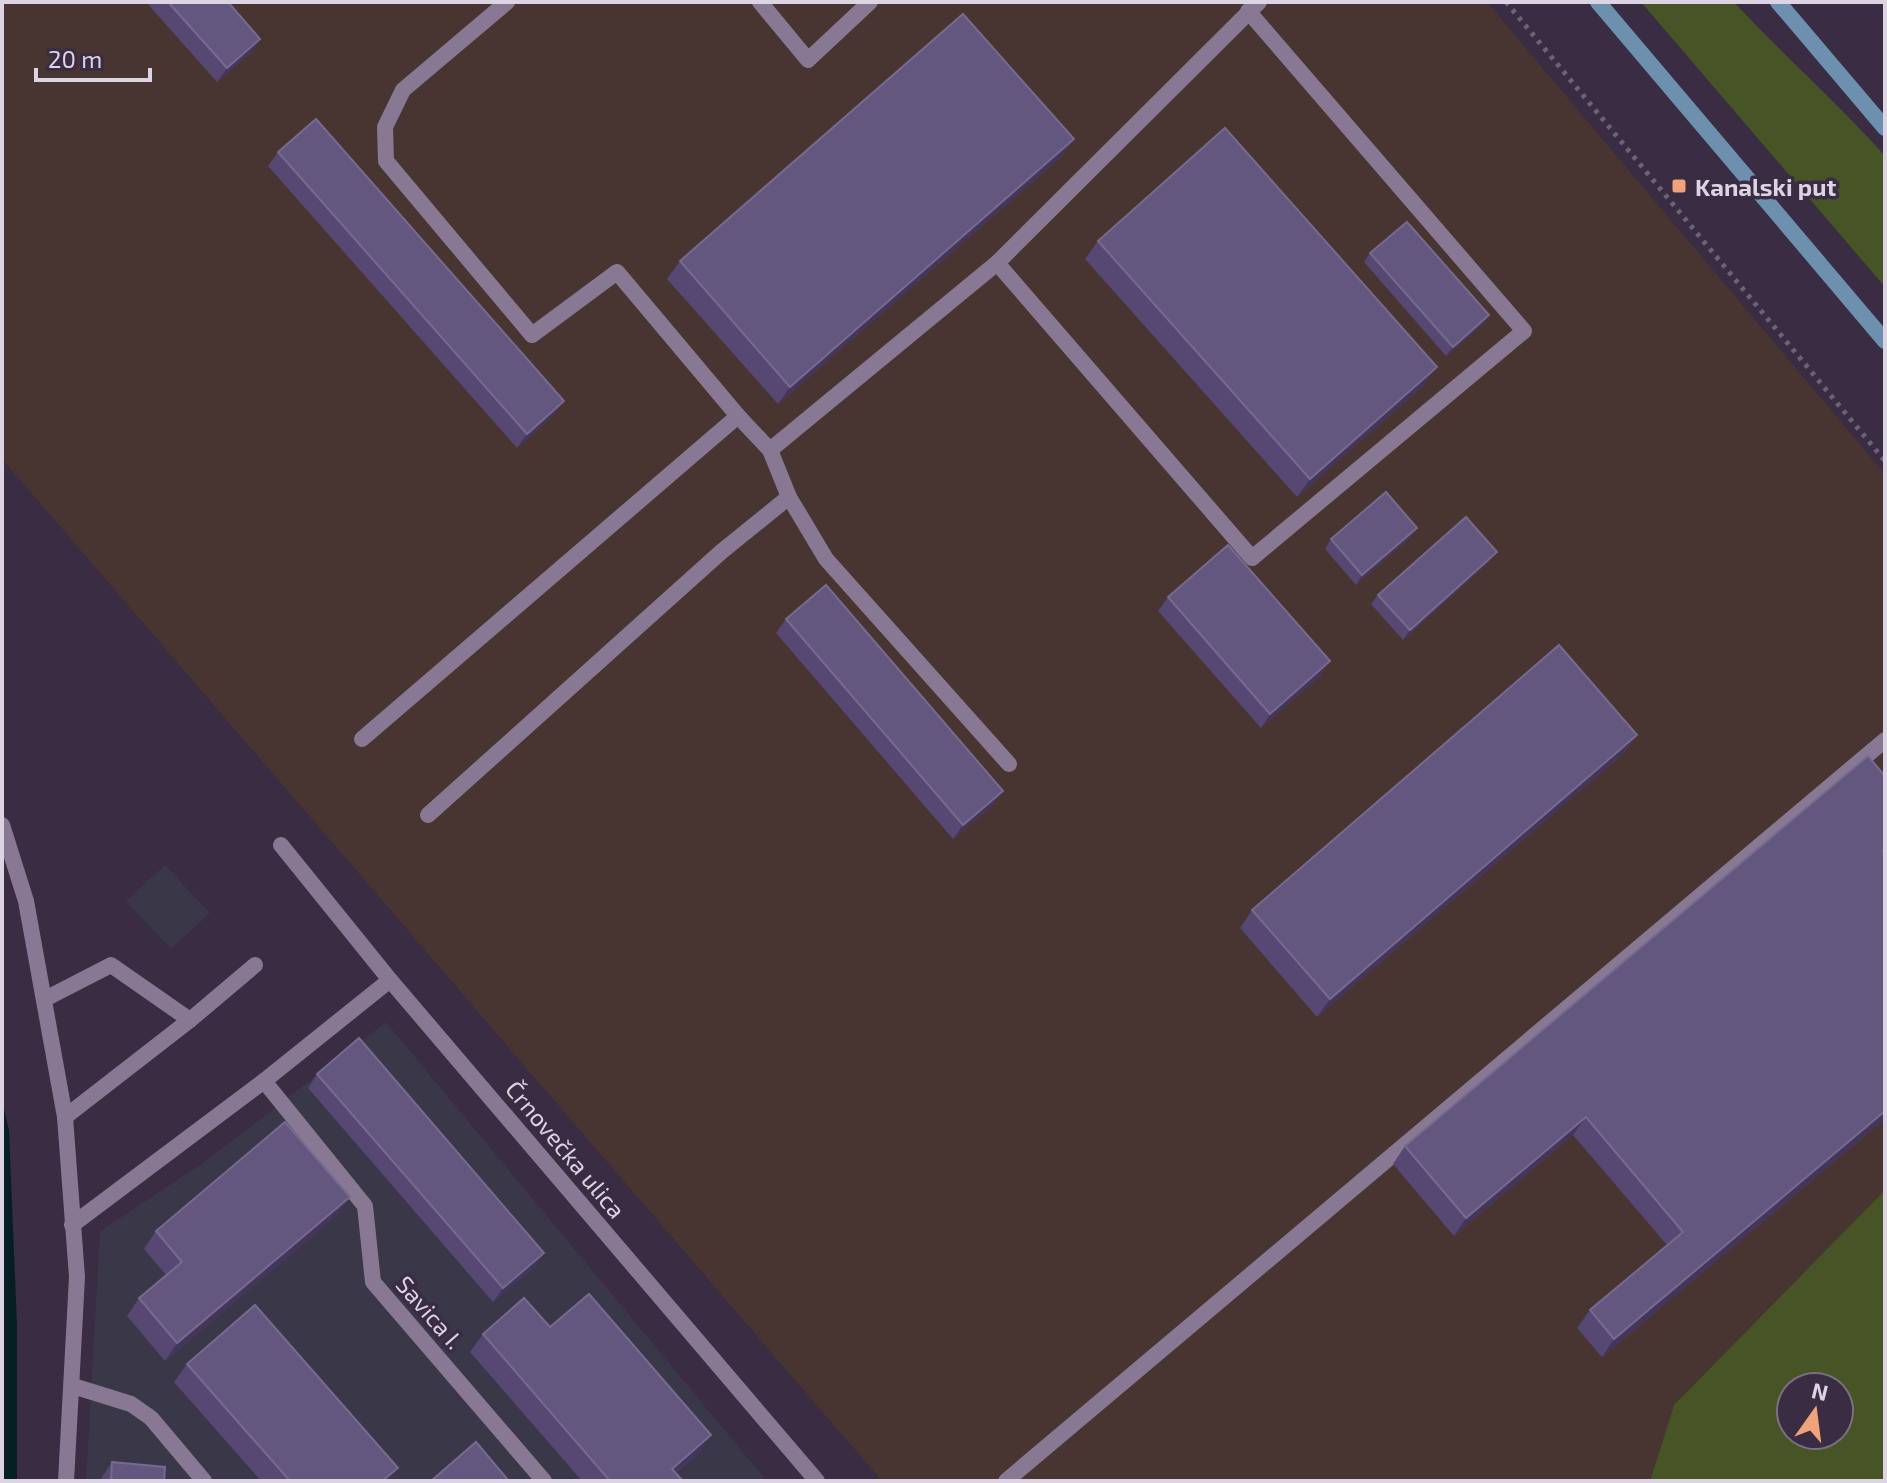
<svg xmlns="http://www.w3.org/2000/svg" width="1887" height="1483" font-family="'Exo 2',sans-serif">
<rect width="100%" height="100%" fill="#392c43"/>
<path fill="#483431" d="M2,2H1487L1885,474V1190L1674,1405L1650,1481H882L2,459Z"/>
<g fill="#393748">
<path d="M165,865L210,913L171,949L126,901Z"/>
<path d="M386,1022L767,1481H86L100,1231L203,1163Z"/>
</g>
<g fill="#475425" fill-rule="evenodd">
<path d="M1641,2H1734C1783,55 1837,102 1885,156V287Z"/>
<path d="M1885,1190V1481H1650L1674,1405ZM1791,1387H1839V1435H1791Z"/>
</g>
<path fill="#071f24" d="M2,1101L9,1130L17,1325V1481H2Z"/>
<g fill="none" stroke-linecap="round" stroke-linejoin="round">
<path stroke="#6d6276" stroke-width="5" stroke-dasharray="4 6" stroke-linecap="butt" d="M1506,2L1885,461"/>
<g stroke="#887893" stroke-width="16">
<path d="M507,2L403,90L385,127L386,161L532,335L617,272L738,416L770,450L789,497L826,559L1009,764"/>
<path d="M760,2L808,60L870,2"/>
<path d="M997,263L1252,558L1524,331L1248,11"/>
<path d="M770,450L997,263L1259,2"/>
<path d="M362,739L738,416"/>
<path d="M428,815L721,552L789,497"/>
<path d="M45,999L111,965L190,1020"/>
<path d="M264,1081L365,1206L373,1282L544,1481"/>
<path d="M65,1117L190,1020L255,965"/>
<path d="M73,1386L131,1404L151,1418L204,1481"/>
<path d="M1006,1481L1885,740"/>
</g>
<g stroke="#887893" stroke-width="16">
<path d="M2,825L26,901L65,1117L77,1277L66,1481"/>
<path d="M281,845L390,980L817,1481"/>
<path d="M72,1225L264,1081L390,980"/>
</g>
<g stroke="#6c90ad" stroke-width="16">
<path d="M1598,2L1885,341"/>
<path d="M1778,2L1885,128"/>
</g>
</g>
<g fill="#564873">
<path d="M146,2H228L260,39L251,53L217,82Z"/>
<path d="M1074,139L1061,157L778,404L667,279L680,261Z"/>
<path d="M278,152L555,414L517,448L268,166Z"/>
<path d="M1098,241L1424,385L1297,497L1085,259Z"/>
<path d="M1370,253L1489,315L1482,325L1446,356L1364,262Z"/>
<path d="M1411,537L1356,585L1325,549L1331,539Z"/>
<path d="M1490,561L1403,640L1371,604L1378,595Z"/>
<path d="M1168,597L1321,675L1261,728L1158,611Z"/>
<path d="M786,619L993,805L953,839L776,633Z"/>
<path d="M1637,735L1624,753L1317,1017L1240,928L1252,910Z"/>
<path d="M1885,776V1119L1602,1357L1577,1328L1590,1310L1667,1245L1573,1135L1454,1236L1393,1164L1405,1146Z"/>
<path d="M317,1074L544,1253L535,1266L493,1302L308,1088Z"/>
<path d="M337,1215L165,1361L127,1316L139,1298L166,1275L144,1249L156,1231Z"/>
<path d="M550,1327L699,1453L676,1473L683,1481H582L470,1352L483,1334Z"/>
<path d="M187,1364L388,1481H261L174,1382Z"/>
<path d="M112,1462L111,1481H100V1480Z"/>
</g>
<g fill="#44365b">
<path d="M260,39L251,53L217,82L227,68Z"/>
<path d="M1074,139L1061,157L778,404L790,387Z"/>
<path d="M1489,315L1482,325L1446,356L1453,347Z"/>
<path d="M1437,367L1424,385L1297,497L1310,479Z"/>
<path d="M564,401L555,414L517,448L527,434Z"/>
<path d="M1417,528L1411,537L1356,585L1362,575Z"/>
<path d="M1497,552L1490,561L1403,640L1410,630Z"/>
<path d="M1330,661L1321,675L1261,728L1270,714Z"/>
<path d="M1637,735L1624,753L1317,1017L1330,999Z"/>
<path d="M1003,791L993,805L953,839L963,825Z"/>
<path d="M1885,1111V1119L1602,1357L1614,1339Z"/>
<path d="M1586,1117L1573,1135L1454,1236L1466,1218Z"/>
<path d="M350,1197L337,1215L165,1361L177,1343Z"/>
<path d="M544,1253L535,1266L493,1302L503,1288Z"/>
<path d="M711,1435L699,1453L666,1481L672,1469Z"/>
<path d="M398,1468L388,1481H382Z"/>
</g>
<g fill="#64577f" stroke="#776a8f" stroke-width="2">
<path d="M168,2H228L260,39L227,68Z"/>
<path d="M963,14L1074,139L790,387L680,261Z"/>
<path d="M316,119L564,401L527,434L278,152Z"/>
<path d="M1225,128L1437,367L1310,479L1098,241Z"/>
<path d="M1407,222L1489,315L1453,347L1370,253Z"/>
<path d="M1386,492L1417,528L1362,575L1331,539Z"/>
<path d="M1466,517L1497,552L1410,630L1378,595Z"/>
<path d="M1228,545L1330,661L1270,714L1168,597Z"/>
<path d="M826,585L1003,791L963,825L786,619Z"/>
<path d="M1559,645L1637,735L1330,999L1252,910Z"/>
<path d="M1868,756L1885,776V849L1883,851L1885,854V1111L1614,1339L1590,1310L1683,1232L1586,1117L1466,1218L1405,1146Z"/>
<path d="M359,1038L544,1253L503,1288L317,1074Z"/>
<path d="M285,1122L350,1197L177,1343L139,1298L182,1262L156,1231Z"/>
<path d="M589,1294L711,1435L672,1469L683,1481H610L483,1334L524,1298L550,1327Z"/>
<path d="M255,1305L398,1468L382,1481H290L187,1364Z"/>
<path d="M476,1442L509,1481H431Z"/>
<path d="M112,1462L165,1467L164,1481H111Z"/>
</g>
<rect fill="#f0a27a" stroke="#392c43" stroke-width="3" x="1671" y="178" width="16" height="16" rx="4"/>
<g text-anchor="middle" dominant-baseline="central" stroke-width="7" stroke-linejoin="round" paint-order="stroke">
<g font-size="24" font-weight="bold" fill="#dcd4e3" stroke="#392c43" text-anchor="start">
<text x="1695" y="186">Kanalski put</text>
</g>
<g font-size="24" fill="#dcd4e3" stroke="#392c43">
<text transform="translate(566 1149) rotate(50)">Črnovečka ulica</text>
<text transform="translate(430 1312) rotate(49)">Savica I.</text>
</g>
</g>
<rect width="1887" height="1483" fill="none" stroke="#dcd4e3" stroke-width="8"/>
<g transform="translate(1815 1411) rotate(14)"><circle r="38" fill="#392c43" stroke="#7a6f83" stroke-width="2"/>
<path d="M0-6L14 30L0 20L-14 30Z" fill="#f0a27a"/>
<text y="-12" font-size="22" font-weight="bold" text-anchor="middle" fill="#dcd4e3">N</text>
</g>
<path d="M36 68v12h114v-12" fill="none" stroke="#dcd4e3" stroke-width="4"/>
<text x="48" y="68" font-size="24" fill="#dcd4e3" stroke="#392c43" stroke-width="6" paint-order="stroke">20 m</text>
</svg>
